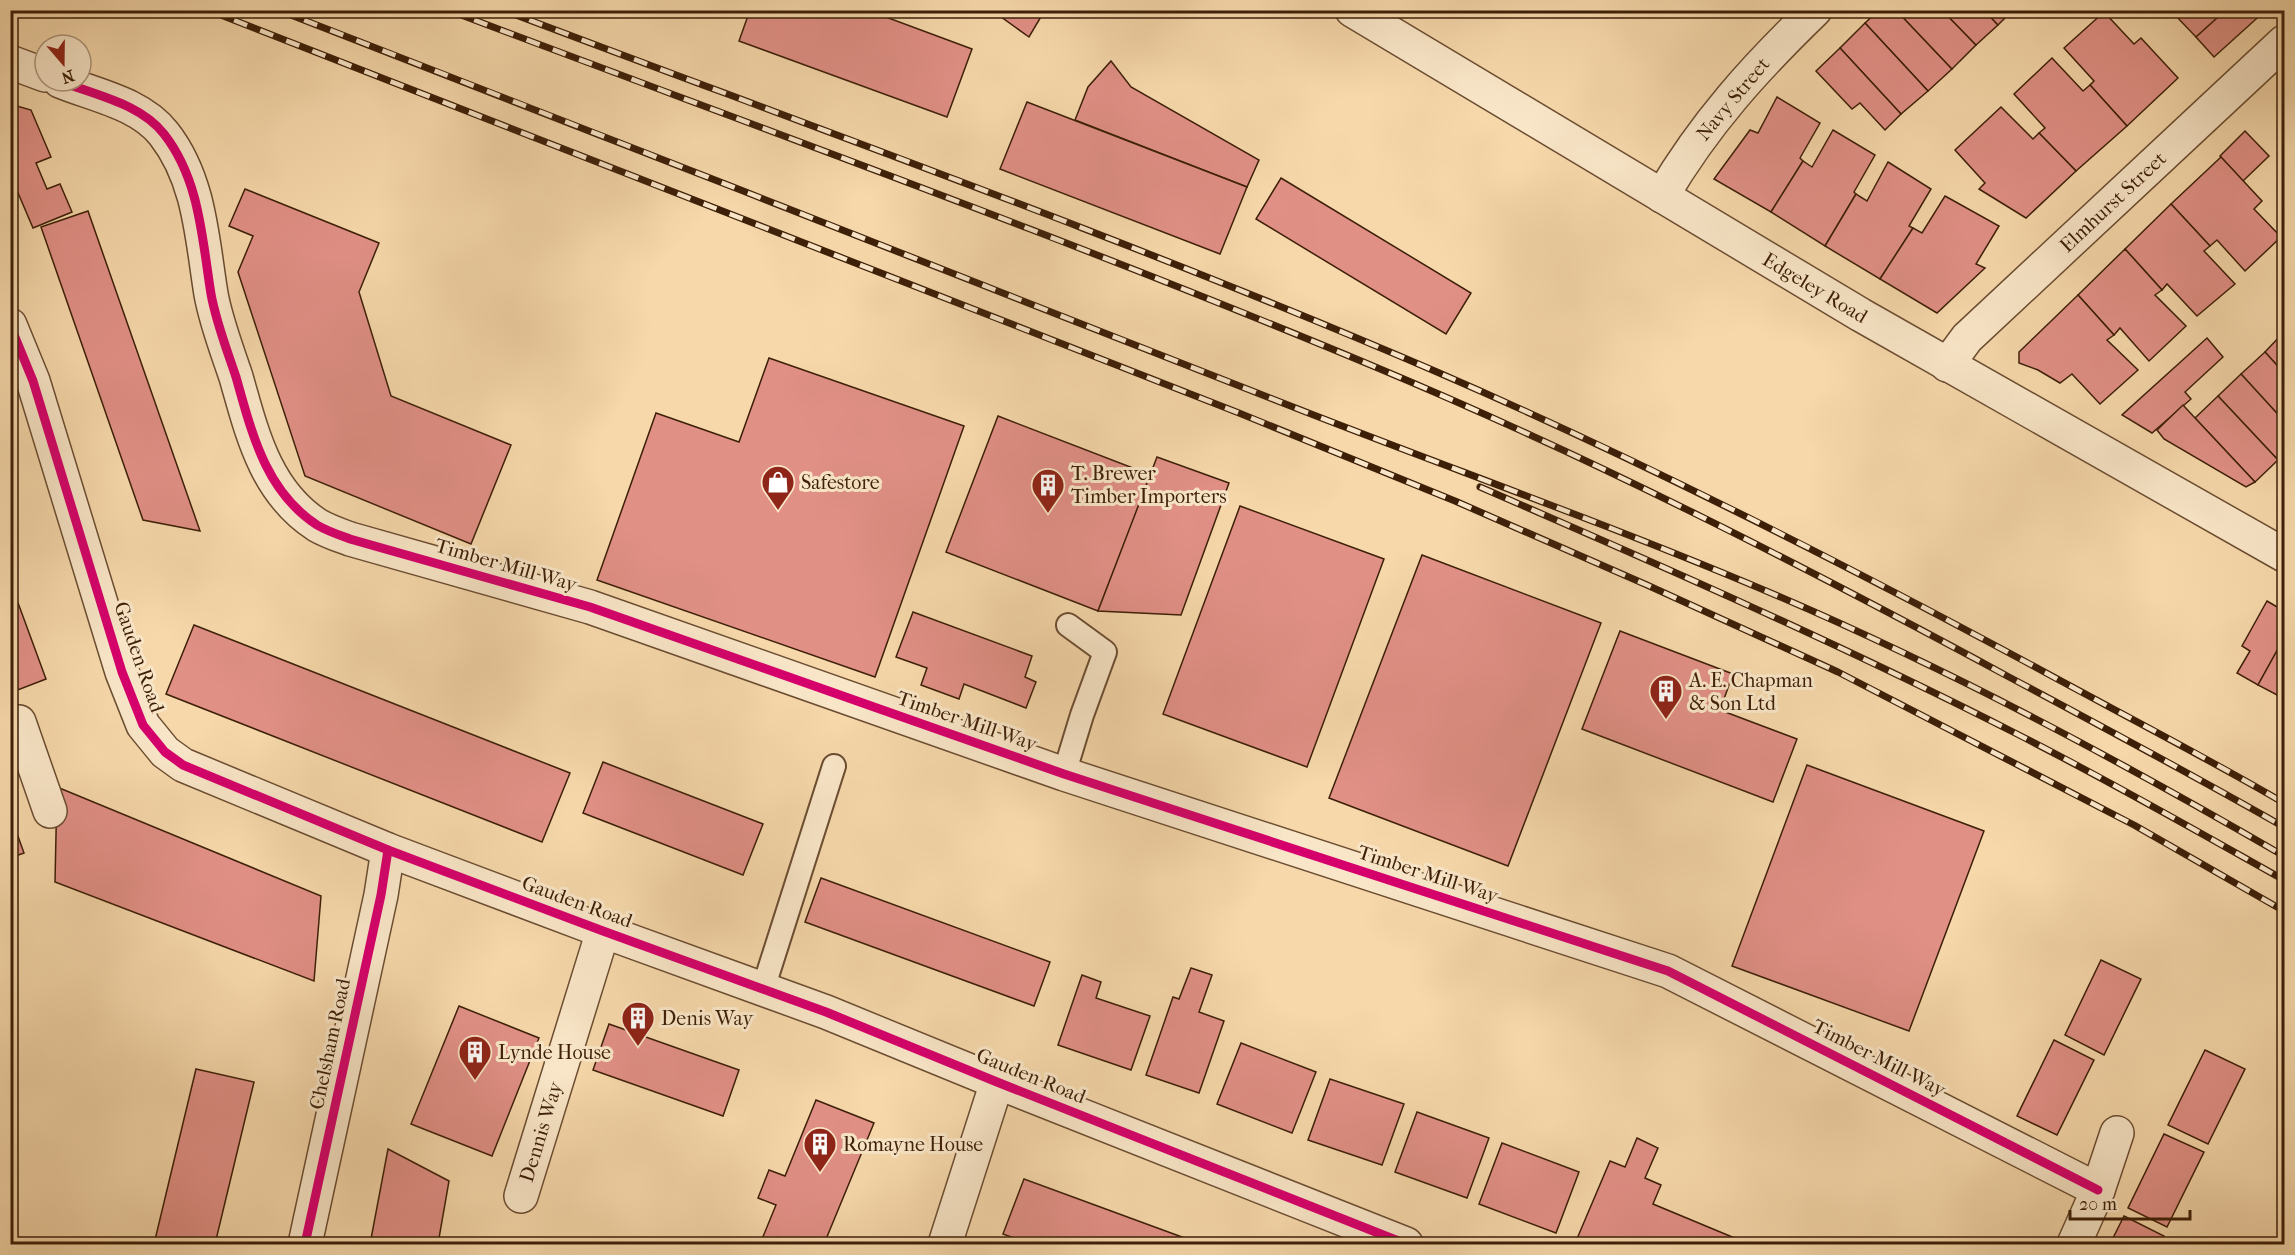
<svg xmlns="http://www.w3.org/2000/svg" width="2295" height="1255" font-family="'IM FELL French Canon',serif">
<rect width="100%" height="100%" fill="#f6d8ab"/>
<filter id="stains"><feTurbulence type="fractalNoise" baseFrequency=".00333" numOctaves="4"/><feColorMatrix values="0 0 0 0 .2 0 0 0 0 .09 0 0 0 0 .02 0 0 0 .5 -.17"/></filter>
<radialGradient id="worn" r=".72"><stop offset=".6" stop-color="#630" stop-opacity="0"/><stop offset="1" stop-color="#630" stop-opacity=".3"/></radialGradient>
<g fill="#e19086" stroke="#3d1f08" stroke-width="1.5">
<path d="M750,10H867L972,49L947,117L739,41Z"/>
<path d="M984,10H1038L1042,15L1029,37L1001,17Z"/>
<path d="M1879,10H1896L1952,69L1928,91L1865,23Z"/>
<path d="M1896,10H1942L1976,45L1952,69Z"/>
<path d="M1942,10H1984L1998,25L1976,45Z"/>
<path d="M1984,10H2013L1998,25Z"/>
<path d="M2183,10H2226L2196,37L2176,16Z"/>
<path d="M2226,10H2266L2214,57L2196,37Z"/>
<path d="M2104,12L2134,44L2141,38L2178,78L2127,126L2090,85L2094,81L2064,48Z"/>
<path d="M1865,23L1928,91L1901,114L1840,48Z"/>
<path d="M1840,48L1901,114L1885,130L1860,103L1852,109L1816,71Z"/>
<path d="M2052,58L2083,91L2090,85L2127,126L2076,171L2039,133L2045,128L2014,94Z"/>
<path d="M1111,61L1131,87L1259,160L1247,187L1075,120L1088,87Z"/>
<path d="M1777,97L1820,123L1800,158L1803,161L1771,212L1714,179L1750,130L1758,133Z"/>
<path d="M1027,102L1247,187L1220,254L1000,169Z"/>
<path d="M10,104L31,110L51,157L36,163L47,189L60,184L72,212L33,228L10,174Z"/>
<path d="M2001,107L2033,139L2039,133L2076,171L2026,218L1979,189L1985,183L1955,150Z"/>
<path d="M1833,130L1875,155L1854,192L1856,194L1825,246L1771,212L1803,161L1812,167Z"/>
<path d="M2245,131L2269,156L2243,181L2220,156Z"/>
<path d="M2221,157L2262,201L2254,209L2281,237L2245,271L2217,240L2210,246L2171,204Z"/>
<path d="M1888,162L1931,189L1909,226L1913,228L1880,279L1825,246L1856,194L1867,201Z"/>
<path d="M1281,178L1471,293L1446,334L1256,219Z"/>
<path d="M245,189L379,243L359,292L391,396L511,445L471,544L305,476L238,272L253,236L229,226Z"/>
<path d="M1945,196L1999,226L1976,264L1985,268L1937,313L1880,279L1913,228L1922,233Z"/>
<path d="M2171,204L2210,246L2204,251L2235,284L2197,316L2167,284L2162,290L2125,249Z"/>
<path d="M88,211L200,531L143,520L41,227Z"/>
<path d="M2125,249L2162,290L2155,295L2186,326L2149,361L2120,328L2114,335L2078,295Z"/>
<path d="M2078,295L2114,335L2107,340L2138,370L2100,404L2072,374L2060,383L2038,370L2019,363V352Z"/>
<path d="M2284,332V373L2265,352Z"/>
<path d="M2207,338L2223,357L2185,392L2191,399L2152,433L2122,415Z"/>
<path d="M2265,352L2284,373V421L2241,374Z"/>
<path d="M769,358L964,426L875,677L597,580L656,413L739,442Z"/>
<path d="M2241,374L2284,421V454L2278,460L2218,396Z"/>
<path d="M2218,396L2278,460L2255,482L2195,418Z"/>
<path d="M2183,405L2195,418L2255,482L2246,487L2164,439L2157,430Z"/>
<path d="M998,416L1151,475L1098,611L946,552Z"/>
<path d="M1157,457L1229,483L1181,615L1098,611Z"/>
<path d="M1240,506L1384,559L1307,767L1163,714Z"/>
<path d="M1422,555L1601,623L1508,866L1329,798Z"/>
<path d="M10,581L46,679L10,693Z"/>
<path d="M2267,601L2284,611V638L2258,685L2237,673L2250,651L2242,646Z"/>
<path d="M913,612L1032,656L1025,677L1036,682L1026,708L964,684L959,699L921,685L927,668L896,657Z"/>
<path d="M194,625L570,773L542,842L166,694Z"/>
<path d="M1620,631L1733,674L1720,710L1797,739L1773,802L1582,729Z"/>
<path d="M2284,638V686L2279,696L2258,685Z"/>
<path d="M603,762L763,824L743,875L583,813Z"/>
<path d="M1807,765L1984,831L1909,1031L1732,966Z"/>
<path d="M57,787L321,896L314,981L55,882Z"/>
<path d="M10,814L24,853L10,858Z"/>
<path d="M821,878L1050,962L1034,1006L805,922Z"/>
<path d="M2101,960L2141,979L2104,1055L2065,1035Z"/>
<path d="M1191,968L1212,975L1199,1012L1224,1021L1199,1093L1146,1075L1173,997L1179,999Z"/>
<path d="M1082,975L1101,982L1096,998L1150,1016L1131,1070L1058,1045Z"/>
<path d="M459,1006L539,1038L492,1156L411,1124Z"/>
<path d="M609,1024L739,1070L723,1116L593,1070Z"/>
<path d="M2054,1040L2094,1060L2057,1135L2017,1116Z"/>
<path d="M1241,1043L1316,1072L1292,1133L1217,1104Z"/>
<path d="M2205,1050L2245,1069L2208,1144L2168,1125Z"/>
<path d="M196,1069L254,1082L215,1244H154Z"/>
<path d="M1330,1079L1404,1104L1382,1165L1308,1140Z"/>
<path d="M816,1100L874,1123L824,1244H760L776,1205L758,1198L769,1170L785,1176Z"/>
<path d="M1417,1112L1489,1138L1467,1198L1395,1172Z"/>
<path d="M2164,1134L2204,1152L2167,1227L2128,1208Z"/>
<path d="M1637,1138L1658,1148L1645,1178L1661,1185L1653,1204L1749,1244H1583L1576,1241L1610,1161L1625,1167Z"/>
<path d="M1502,1143L1579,1172L1556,1233L1479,1204Z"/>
<path d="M388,1149L449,1181L438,1244H370Z"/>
<path d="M1024,1179L1201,1244H1030L1003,1234Z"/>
<path d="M2124,1216L2164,1236L2160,1244H2110Z"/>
</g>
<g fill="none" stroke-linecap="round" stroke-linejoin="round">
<defs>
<g id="service">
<path d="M1064,774L1082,715L1105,652L1068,625"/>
<path d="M763,989L834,766"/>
</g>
<g id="minor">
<path d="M1352,10L1861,315L2284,555"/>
<path d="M10,62L45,75"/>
<path d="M60,81C94,95 140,103 164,134C200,180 202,239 211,294C216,322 227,350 236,377C252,433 265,491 317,525C327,531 339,535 350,539L590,607L1064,774L1668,971L2098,1190"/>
<path d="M1662,196C1705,123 1754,69 1815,10"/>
<path d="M10,325L33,381L122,672L143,725L165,752L183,765L388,850L603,931L826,1012L997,1082L1406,1244"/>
<path d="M1947,365L1967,338L2284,42"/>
<path d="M10,725L19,722L50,811"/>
<path d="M521,1196L603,931"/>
<path d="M305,1244L381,895L388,850"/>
<path d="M945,1244L997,1082"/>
<path d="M2074,1244L2098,1190L2117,1133"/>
</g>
</defs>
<use href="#service" stroke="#6b4d31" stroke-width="26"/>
<use href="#minor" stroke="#6b4d31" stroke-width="36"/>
<use href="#service" stroke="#f9e6c8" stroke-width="22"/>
<use href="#minor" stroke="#f9e6c8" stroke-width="33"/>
<defs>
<g id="rail">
<path d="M208,10L1239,413L1455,501L1647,585L1838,672L2134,825L2284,911"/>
<path d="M278,10C615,140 952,273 1288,405C1451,469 1617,527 1778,596C1953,671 2120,761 2284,856"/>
<path d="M448,10C757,127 1069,239 1373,366C1591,457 1802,565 2009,677C2101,726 2193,775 2284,827"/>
<path d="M503,10C815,128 1130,240 1437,372C1638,459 1833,558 2026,662C2112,709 2200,754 2284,803"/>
<path d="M1480,487C1660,565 1840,644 2015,733C2106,779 2195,830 2284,880"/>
</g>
</defs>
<use href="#rail" stroke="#3d1f08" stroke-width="7"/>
<use href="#rail" stroke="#f9e6c8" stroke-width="4.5" stroke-dasharray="14" stroke-linecap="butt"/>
<defs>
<g id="cycleway">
<path d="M60,81C94,95 140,103 164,134C200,180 202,239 211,294C216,322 227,350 236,377C252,433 265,491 317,525C327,531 339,535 350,539L590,607L1064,774L1668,971L2098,1190"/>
<path d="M10,325L33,381L122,672L143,725L165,752L183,765L388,850L603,931L826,1012L997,1082L1406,1244"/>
<path d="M305,1244L381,895L388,850"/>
</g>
</defs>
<use href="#cycleway" stroke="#f9e6c8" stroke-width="13"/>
<use href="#cycleway" stroke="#d6006c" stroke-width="9"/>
</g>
<defs>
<symbol id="shop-pin" viewBox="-11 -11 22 30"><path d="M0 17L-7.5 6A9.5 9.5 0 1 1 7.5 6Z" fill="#8f2418" stroke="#f9e6c8"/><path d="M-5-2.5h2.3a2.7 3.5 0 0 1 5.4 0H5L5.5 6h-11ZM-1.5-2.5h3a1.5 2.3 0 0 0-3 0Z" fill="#fff"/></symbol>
<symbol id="building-pin" viewBox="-11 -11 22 30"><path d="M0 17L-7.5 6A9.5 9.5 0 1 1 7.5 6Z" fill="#8f2418" stroke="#f9e6c8"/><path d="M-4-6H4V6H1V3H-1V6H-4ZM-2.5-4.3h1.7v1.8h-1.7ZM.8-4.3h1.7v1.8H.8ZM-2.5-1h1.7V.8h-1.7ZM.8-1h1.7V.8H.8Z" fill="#fff"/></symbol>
</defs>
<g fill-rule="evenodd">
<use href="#shop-pin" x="759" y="463" width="38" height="52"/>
<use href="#building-pin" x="1029" y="466" width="38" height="52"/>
<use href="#building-pin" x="1647" y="672" width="38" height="52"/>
<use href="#building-pin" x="619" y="999" width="38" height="52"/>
<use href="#building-pin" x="456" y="1033" width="38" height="52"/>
<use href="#building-pin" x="801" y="1125" width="38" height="52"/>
</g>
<g text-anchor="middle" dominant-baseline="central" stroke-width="6" stroke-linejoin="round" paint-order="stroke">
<g font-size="20" fill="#3d1f08" stroke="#f9e6c8">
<text transform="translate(1733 99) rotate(-50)">Navy Street</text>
<text transform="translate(2113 202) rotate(-43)">Elmhurst Street</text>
<text transform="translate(1815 288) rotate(31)">Edgeley Road</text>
<text transform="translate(506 565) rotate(16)">Timber Mill Way</text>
<text transform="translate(139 657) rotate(71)">Gauden Road</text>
<text transform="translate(967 721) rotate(19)">Timber Mill Way</text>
<text transform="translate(1428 874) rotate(18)">Timber Mill Way</text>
<text transform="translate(577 902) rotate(20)">Gauden Road</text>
<text transform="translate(330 1044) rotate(-78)">Chelsham Road</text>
<text transform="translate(1879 1058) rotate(27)">Timber Mill Way</text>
<text transform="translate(1031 1076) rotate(22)">Gauden Road</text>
<text transform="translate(541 1132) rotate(-73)">Dennis Way</text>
</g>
<g font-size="20" fill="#3d1f08" stroke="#f9e6c8" text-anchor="start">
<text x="1071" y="473">T. Brewer<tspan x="1071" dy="23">Timber Importers</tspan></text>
<text x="801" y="482">Safestore</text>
<text x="1689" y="680">A. E. Chapman<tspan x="1689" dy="23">&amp; Son Ltd</tspan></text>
<text x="661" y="1018">Denis Way</text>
<text x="498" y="1052">Lynde House</text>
<text x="843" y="1144">Romayne House</text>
</g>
</g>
<rect width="2295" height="1255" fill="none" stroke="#f6d8ab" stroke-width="36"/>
<rect x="12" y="12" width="2271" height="1231" fill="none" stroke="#3d1f08" stroke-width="3"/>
<rect x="18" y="18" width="2259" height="1219" fill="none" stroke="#3d1f08" stroke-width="1.5"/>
<g transform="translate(63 63) rotate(160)"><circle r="28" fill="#f9e6c8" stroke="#ae967b" stroke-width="1.5"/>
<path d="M0-4.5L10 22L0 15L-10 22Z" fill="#8f2418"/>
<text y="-9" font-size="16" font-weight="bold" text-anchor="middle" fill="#3d1f08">N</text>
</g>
<path d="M2070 1210v9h120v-9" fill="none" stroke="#3d1f08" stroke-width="3"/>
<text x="2079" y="1210" font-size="18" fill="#3d1f08" stroke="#f9e6c8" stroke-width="4.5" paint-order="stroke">20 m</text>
<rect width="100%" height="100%" filter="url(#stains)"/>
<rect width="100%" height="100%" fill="url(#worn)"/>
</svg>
